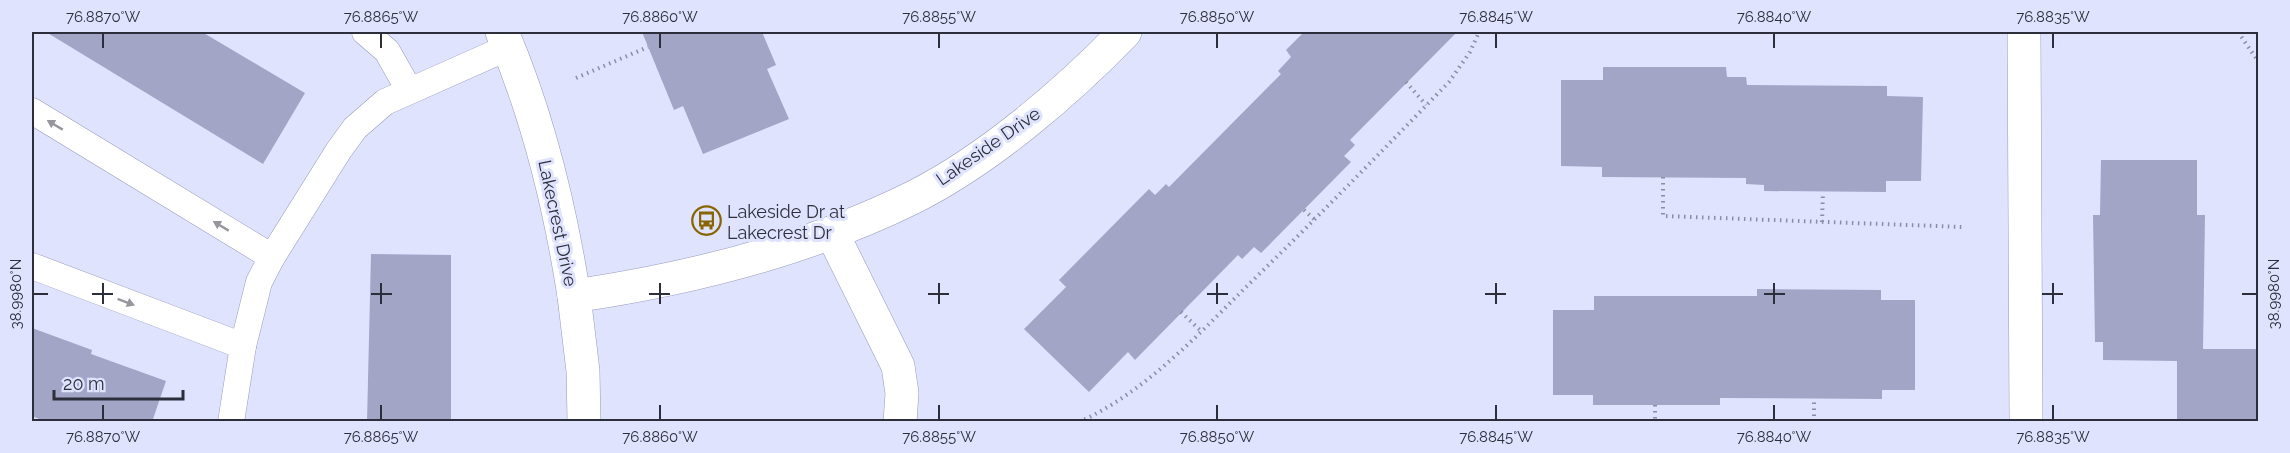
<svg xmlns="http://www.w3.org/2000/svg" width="2290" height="453" font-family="Raleway,sans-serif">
<rect width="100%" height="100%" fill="#dfe3fe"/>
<g fill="#a2a5c6">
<path d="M46,32H202L305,93L263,164Z"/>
<path d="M642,32H762L776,65L767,69L789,119L703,154L683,106L674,110Z"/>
<path d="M1304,32H1457L1350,140L1355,145L1344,156L1351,162L1261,253L1254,247L1242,259L1238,255L1135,360L1128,352L1089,392L1024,329L1066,287L1059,280L1149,189L1155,195L1166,184L1169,187L1281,74L1278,71L1291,57L1286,50Z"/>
<path d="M1603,67H1726L1727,77H1746L1747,85L1887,86V96L1923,97L1921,181H1886V192L1764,191V185L1746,184V178L1602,177V167L1561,166V80H1603Z"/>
<path d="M2101,160H2197V215H2205L2203,349H2259V422H2177V361L2103,360V342H2095L2093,215H2100Z"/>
<path d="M371,254L451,255V422H367Z"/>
<path d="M1757,289L1881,290V300H1915V390H1882V399L1720,398V405H1593V395H1553V310H1594V296H1757Z"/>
<path d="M32,328L92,350L91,354L166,381L152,422H46L32,416Z"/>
</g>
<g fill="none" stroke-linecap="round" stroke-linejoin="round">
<defs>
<g id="lane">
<path d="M365,32L387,51L409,90"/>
<path d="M32,111L272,257"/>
<path d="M32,266L243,346"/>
<path d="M231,422L243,346L259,282L272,257L339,150L355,128L385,102L509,47"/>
</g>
<g id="street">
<path d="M502,32C538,116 560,206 574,296"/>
<path d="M2024,32L2026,422"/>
<path d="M832,233L898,366L902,393L900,422"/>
</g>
<path id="secondary" d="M584,422L583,371L574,296C691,279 807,250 914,197C989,159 1067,92 1125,32"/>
</defs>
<use href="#lane" stroke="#9699b9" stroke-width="27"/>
<use href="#street" stroke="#9699b9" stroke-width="34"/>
<use href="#secondary" stroke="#9699b9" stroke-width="34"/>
<g stroke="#8b8ea2" stroke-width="4" stroke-dasharray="1.5 4.5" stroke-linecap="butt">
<path d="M2238,32L2258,61"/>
<path d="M576,78L648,47"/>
<path d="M1406,82L1426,105"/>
<path d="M1663,177V216L1963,227"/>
<path d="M1304,210L1315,220"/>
<path d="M1822,222L1823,192"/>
<path d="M1181,312L1201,331"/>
<path d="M1655,405V422"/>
<path d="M1079,422C1144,393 1197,336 1246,287C1315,220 1382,151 1449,82L1470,52L1479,32"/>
<path d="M1814,422V398"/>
</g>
<use href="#lane" stroke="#fff" stroke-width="26"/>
<use href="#street" stroke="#fff" stroke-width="33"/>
<use href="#secondary" stroke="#fff" stroke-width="33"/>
</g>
<defs><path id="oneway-solid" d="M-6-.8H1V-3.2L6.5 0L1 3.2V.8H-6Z" transform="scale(1.5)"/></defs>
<g fill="#96969d">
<use href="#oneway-solid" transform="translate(55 125) rotate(-149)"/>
<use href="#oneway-solid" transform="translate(221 226) rotate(-149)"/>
<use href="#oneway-solid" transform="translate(126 302) rotate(21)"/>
</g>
<path fill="none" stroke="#2d2e3b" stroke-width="2" d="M103,33V48M381,33V48M660,33V48M939,33V48M1217,33V48M1496,33V48M1774,33V48M2053,33V48M103,283V304M381,283V304M660,283V304M939,283V304M1217,283V304M1496,283V304M1774,283V304M2053,283V304M33,294H48M92,294H113M371,294H392M649,294H670M928,294H949M1207,294H1228M1485,294H1506M1764,294H1785M2042,294H2063M2242,294H2257M103,405V420M381,405V420M660,405V420M939,405V420M1217,405V420M1496,405V420M1774,405V420M2053,405V420"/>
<defs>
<symbol id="bus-ring" viewBox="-11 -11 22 22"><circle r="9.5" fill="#dfe3fe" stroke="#886501" stroke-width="1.5"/><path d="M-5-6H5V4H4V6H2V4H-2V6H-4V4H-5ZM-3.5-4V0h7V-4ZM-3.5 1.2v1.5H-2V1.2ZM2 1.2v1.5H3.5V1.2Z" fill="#886501"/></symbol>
</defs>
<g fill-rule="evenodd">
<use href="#bus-ring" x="690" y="204" width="33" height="33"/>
</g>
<g text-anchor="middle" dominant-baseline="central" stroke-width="6" stroke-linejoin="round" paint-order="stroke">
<g font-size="18" fill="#2d2e3b" stroke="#dfe3fe">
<text transform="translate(988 146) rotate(-35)">Lakeside Drive</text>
<text transform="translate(558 223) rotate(78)">Lakecrest Drive</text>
</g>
<g font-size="18" fill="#2d2e3b" stroke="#dfe3fe" text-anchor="start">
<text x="727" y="211">Lakeside Dr at<tspan x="727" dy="21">Lakecrest Dr</tspan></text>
</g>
</g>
<rect width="2290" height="453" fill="none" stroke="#dfe3fe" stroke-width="66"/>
<path d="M54 390v9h129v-9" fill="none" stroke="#2d2e3b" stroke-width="3"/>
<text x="63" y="390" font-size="18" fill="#2d2e3b" stroke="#dfe3fe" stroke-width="4.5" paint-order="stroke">20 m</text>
<rect x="33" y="33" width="2224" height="387" fill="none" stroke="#2d2e3b" stroke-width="2"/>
<g font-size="15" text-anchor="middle" fill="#2d2e3b">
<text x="103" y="22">76.8870°W</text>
<text x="381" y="22">76.8865°W</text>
<text x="660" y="22">76.8860°W</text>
<text x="939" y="22">76.8855°W</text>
<text x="1217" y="22">76.8850°W</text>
<text x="1496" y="22">76.8845°W</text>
<text x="1774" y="22">76.8840°W</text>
<text x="2053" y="22">76.8835°W</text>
<text transform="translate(16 294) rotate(-90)" y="5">38.9980°N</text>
<text transform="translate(2274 294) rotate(-90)" y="5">38.9980°N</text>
<text x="103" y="442">76.8870°W</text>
<text x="381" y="442">76.8865°W</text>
<text x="660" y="442">76.8860°W</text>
<text x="939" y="442">76.8855°W</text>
<text x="1217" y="442">76.8850°W</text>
<text x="1496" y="442">76.8845°W</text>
<text x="1774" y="442">76.8840°W</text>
<text x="2053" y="442">76.8835°W</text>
</g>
</svg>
